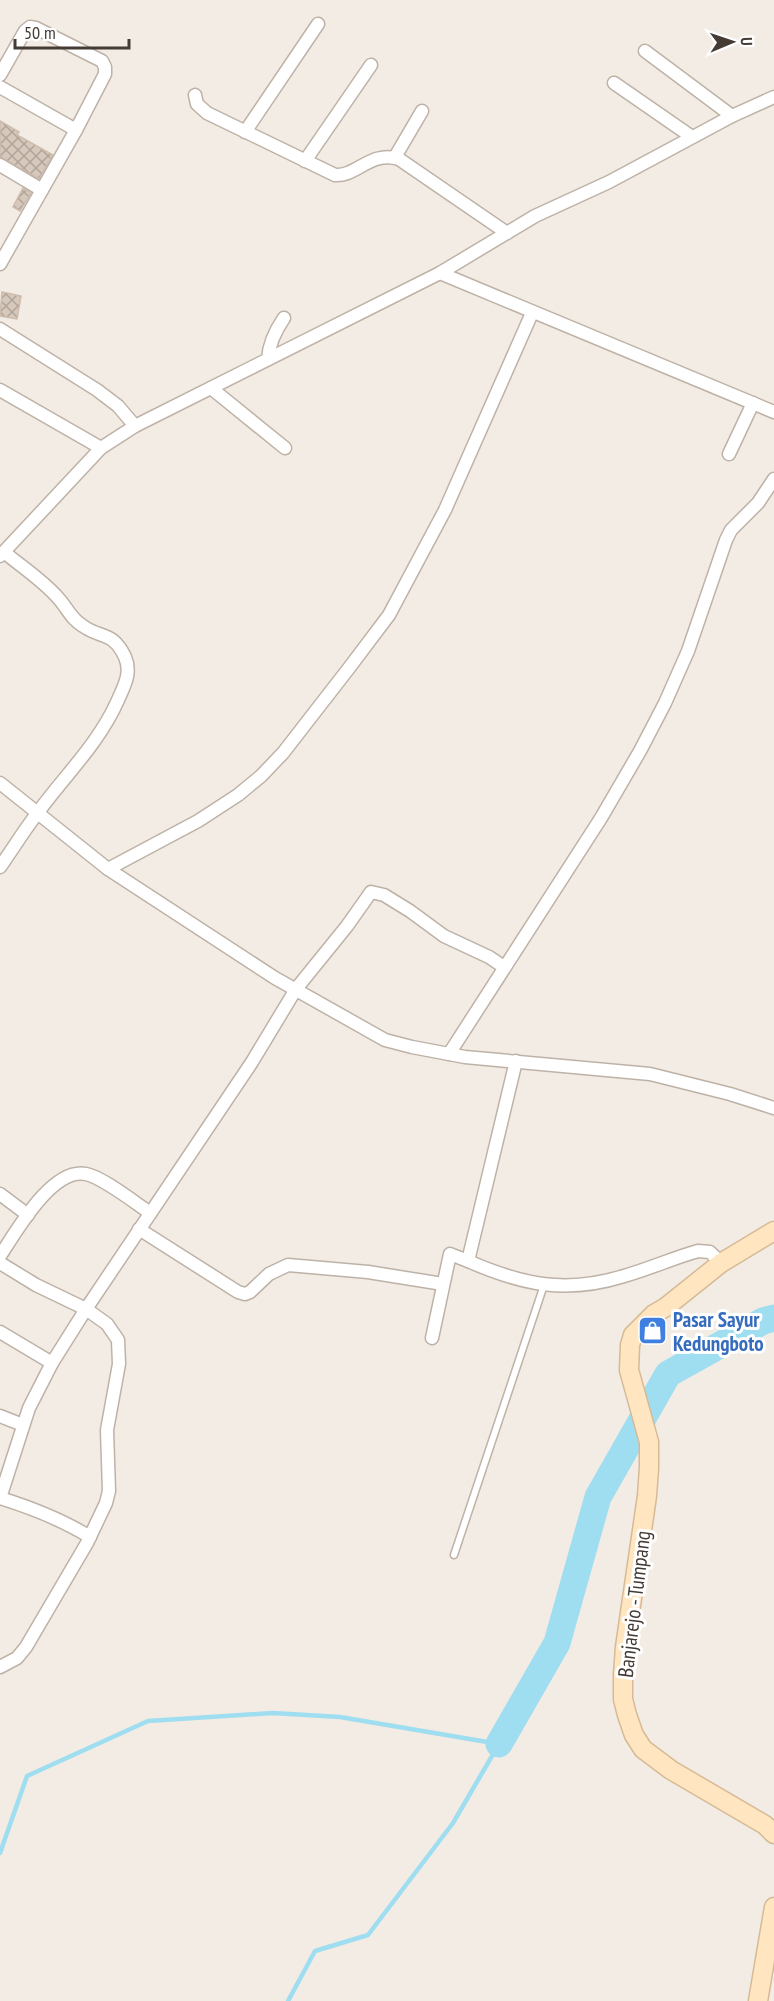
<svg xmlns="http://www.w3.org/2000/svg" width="774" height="2001" font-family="'PT Sans Narrow',sans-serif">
<defs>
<pattern id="building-cross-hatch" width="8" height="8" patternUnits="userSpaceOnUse" patternTransform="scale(1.5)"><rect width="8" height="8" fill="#d7c8bc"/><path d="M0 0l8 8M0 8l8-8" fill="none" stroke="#b0a49a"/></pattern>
</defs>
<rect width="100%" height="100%" fill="#f2ece4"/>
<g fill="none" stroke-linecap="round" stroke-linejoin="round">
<path stroke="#9fddf1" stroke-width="4.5" d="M0,1853L27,1776L148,1721L273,1713L340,1717L499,1744L453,1823L368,1935L315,1951L288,2001"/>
<path stroke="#9fddf1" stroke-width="27" d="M499,1744L557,1643L598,1497L668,1374L763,1321L774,1318"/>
</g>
<g fill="url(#building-cross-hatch)" stroke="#cfbcad" stroke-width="1.5">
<path d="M0,121L19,132L17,135L53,155L39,179L0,157Z"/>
<path d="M23,188L31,193L20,211L13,207Z"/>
<path d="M2,292L21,296L17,319L0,316Z"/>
</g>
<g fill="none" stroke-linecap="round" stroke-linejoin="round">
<defs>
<path id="service" d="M454,1555L544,1285"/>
<g id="minor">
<path d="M645,51L732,116"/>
<path d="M0,75L25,31L30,27L36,28L102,61L105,67V74L76,130L0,264"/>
<path d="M614,83L692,137"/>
<path d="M0,87L76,130"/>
<path d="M195,95L197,104L207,113L335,175C356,177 371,150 399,159L507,233"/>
<path d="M245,132L318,24"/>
<path d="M395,157L422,111"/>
<path d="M305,161L371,65"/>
<path d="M0,165L42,190"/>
<path d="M440,273L774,412"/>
<path d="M0,329L97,390L118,406L135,426"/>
<path d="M268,359C269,343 275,331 284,318"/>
<path d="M211,388L285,448"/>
<path d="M0,390L101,448"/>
<path d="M729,454L753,403"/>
<path d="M0,556L101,448L135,426L440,273L535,216L609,182L732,116L774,97"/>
<path d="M0,783L108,869L275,978L385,1040L412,1047L465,1057L650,1074L730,1094L774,1108"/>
<path d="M0,867C12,850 23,832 36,815C64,776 98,745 118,700C124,686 132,673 125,657C113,631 101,639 83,626C71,619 68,609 59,599C44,581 22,567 4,552"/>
<path d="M108,869L198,821L238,795L261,776L283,753L349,668L389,615L445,510L532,313"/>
<path d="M449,1054L601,818L640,751L665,703L688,651L726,540L731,530L758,503L774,479"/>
<path d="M516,1061L468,1261C523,1285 566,1294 624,1276C649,1269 673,1258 698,1251L710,1252L721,1263"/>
<path d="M0,1194L28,1215"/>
<path d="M139,1229L238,1292L245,1294L250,1292L269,1274L288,1265L368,1272L443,1284"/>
<path d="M0,1256C16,1232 52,1167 86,1174C102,1177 134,1202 149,1212"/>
<path d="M0,1263L36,1285L86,1309L252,1062L296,989L347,926L371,892L384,895L410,911L444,936L489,957L504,967"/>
<path d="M0,1332L52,1363"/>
<path d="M432,1338L450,1254L468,1261"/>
<path d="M0,1416L23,1425"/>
<path d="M0,1498L29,1408L52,1363L86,1309L107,1324L118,1340L119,1364L107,1430L109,1491L106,1503L87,1543L26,1647L17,1658L0,1667"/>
<path d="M0,1498C32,1508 61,1519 90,1537"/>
</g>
<g id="secondary">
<path d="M774,1231L721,1263L666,1307L654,1314L633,1335L630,1345L629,1370L649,1442V1468L647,1496L625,1647L623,1674V1699L627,1715L634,1735L643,1749L671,1770L765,1825L774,1834"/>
<path d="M758,2001L774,1907"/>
</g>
</defs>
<use href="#service" stroke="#beb2a7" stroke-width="9"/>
<use href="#minor" stroke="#beb2a7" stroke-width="15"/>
<use href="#secondary" stroke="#d6ba95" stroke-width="21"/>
<use href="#service" stroke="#fff" stroke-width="6"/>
<use href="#minor" stroke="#fff" stroke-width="12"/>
<use href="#secondary" stroke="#ffe6c1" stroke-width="18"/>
</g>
<defs>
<symbol id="shop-square" viewBox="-11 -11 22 22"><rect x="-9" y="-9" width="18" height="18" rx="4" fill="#3f7fe0" stroke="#fff"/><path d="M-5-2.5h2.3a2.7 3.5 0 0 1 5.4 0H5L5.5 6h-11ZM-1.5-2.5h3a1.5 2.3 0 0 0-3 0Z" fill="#fff"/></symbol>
</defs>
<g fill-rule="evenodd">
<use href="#shop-square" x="636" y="1314" width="33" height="33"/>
</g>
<g text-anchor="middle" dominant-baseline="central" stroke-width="6" stroke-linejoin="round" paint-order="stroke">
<g font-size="21" font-weight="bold" fill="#366cbe" stroke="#fff" text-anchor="start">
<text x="673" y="1319">Pasar Sayur<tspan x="673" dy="24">Kedungboto</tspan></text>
</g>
<g font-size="21" fill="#443b34" stroke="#fff">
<text transform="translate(634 1604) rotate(-83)">Banjarejo - Tumpang</text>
</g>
</g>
<g transform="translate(732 42) rotate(88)" stroke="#ffffff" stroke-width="4.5" paint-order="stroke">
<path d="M0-4.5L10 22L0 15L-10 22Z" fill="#443b34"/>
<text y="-9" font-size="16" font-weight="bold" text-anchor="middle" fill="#443b34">U</text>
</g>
<path d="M15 39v9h114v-9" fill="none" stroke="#443b34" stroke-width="3"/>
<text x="24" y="39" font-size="18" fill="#443b34" stroke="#ffffff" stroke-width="4.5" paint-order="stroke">50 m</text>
</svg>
